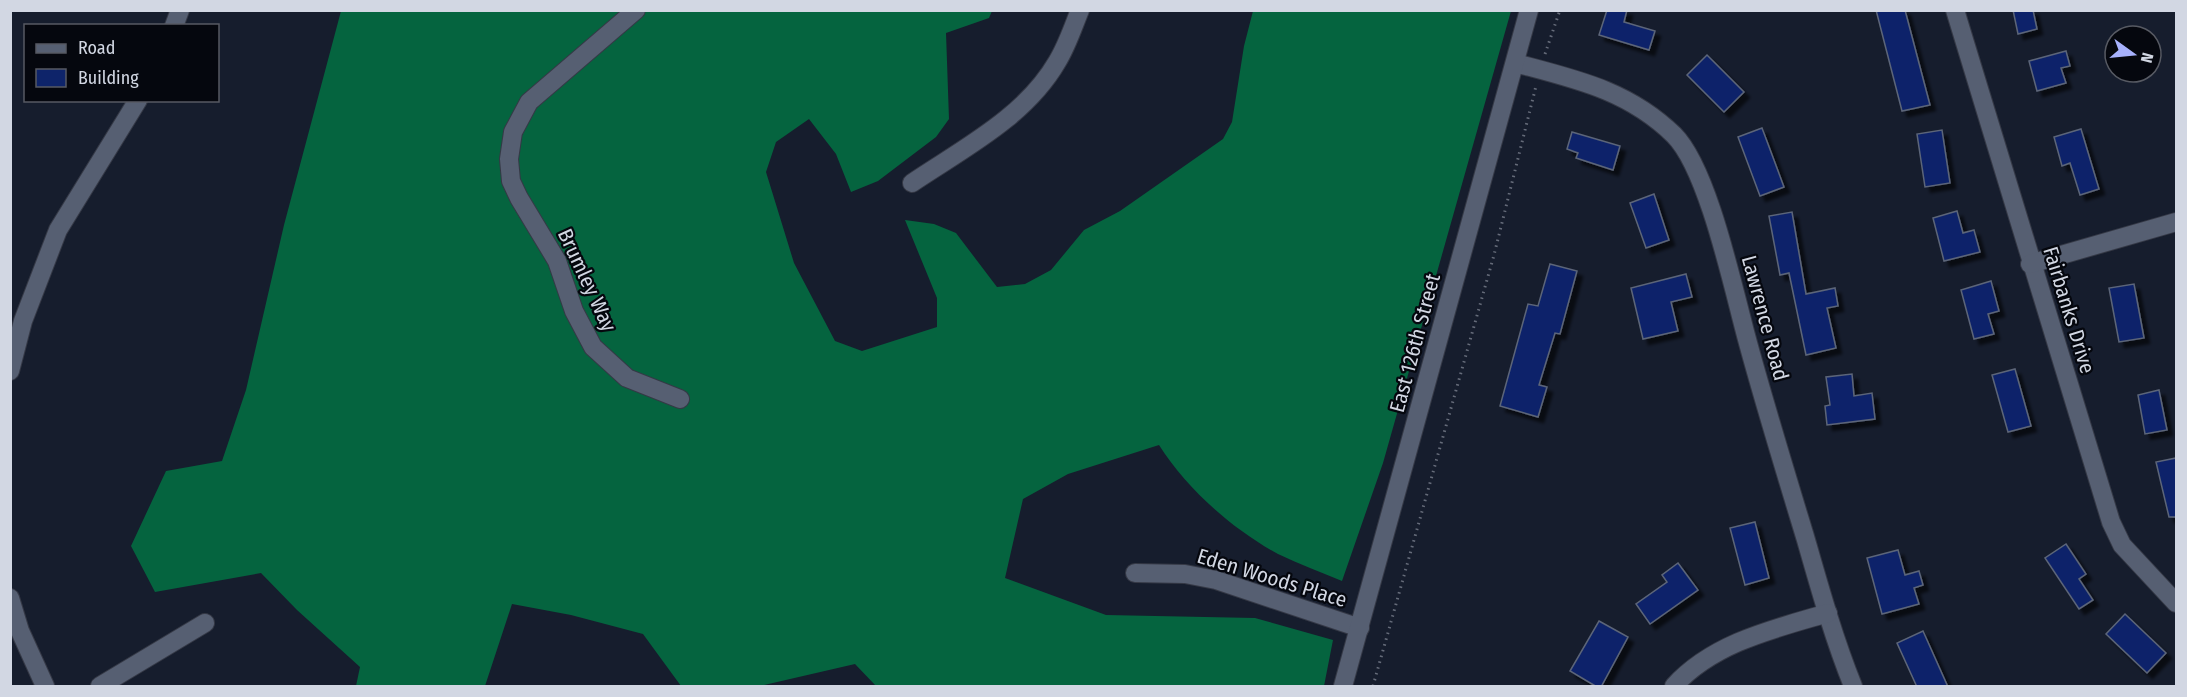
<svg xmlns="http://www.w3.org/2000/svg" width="2187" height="697" font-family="'Fira Sans Condensed',sans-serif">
<defs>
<filter id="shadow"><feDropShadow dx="5.5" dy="5.5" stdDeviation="1.5" flood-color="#0009"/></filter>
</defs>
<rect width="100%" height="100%" fill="#161d2d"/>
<path fill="#05643f" d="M341,11H992L989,18L946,33L949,119L936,137L878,181L851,192L836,154L809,119L776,142L766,172L794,263L835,341L862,351L937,327V298L905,220L934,224L956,233L997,287L1025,284L1051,270L1084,230L1120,211L1223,139L1232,122L1244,46L1253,11H1511L1383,463L1342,581C1321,572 1299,564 1278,554C1232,529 1187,489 1159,445L1068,474L1023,499L1005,578L1106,615L1255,618L1333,640L1324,686H876L855,664L760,686H681L643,634L571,615L512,604L485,686H356L360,667L297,610L261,573L155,592L131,546L166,471L222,461L246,390L284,225Z"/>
<g fill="#0e246a" stroke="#5c6579" stroke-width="1.5" filter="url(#shadow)">
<path d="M1607,10H1627L1624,22L1655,31L1649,50L1599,35Z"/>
<path d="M1876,10H1905L1930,105L1902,111Z"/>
<path d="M2013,10H2033L2037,29L2018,34Z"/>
<path d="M2066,51L2070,66L2061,68L2066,83L2037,91L2029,61Z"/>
<path d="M1707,55L1744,92L1724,112L1687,75Z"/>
<path d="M1762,128L1784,187L1760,196L1738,137Z"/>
<path d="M2081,129L2099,189L2080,195L2070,163L2062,166L2054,137Z"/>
<path d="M1942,130L1950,183L1925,187L1917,134Z"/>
<path d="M1572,132L1620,146L1613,170L1576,158L1578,153L1567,149Z"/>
<path d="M1654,194L1669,240L1646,248L1630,203Z"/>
<path d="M1957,211L1963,233L1974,230L1980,252L1944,261L1933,218Z"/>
<path d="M1792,212L1806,294L1835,288L1838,306L1827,308L1836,348L1806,355L1789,273L1780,275L1769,216Z"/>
<path d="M1550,264L1577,271L1560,334L1555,333L1539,385L1547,387L1538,417L1500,406L1528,304L1538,306Z"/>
<path d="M1686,274L1692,297L1671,302L1678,331L1643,339L1631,288Z"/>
<path d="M1991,281L1999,311L1988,314L1994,334L1974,339L1961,290Z"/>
<path d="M2134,284L2144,338L2119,342L2109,288Z"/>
<path d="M2015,369L2031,426L2008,432L1992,375Z"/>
<path d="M1852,374L1854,396L1872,393L1875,419L1827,425L1825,406L1830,405L1826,377Z"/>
<path d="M2159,390L2167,430L2145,434L2138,395Z"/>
<path d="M2176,458V517H2169L2156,462Z"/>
<path d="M1755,522L1769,578L1745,585L1730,528Z"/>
<path d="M2066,544L2086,574L2079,579L2093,600L2079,609L2045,558Z"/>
<path d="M1898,550L1905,575L1919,571L1923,585L1914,588L1919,604L1882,614L1867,558Z"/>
<path d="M1678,563L1698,590L1650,624L1636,604L1667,582L1662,575Z"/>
<path d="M2125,614L2166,653L2147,673L2106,634Z"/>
<path d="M1599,621L1628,637L1601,687H1597L1570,671Z"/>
<path d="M1923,631L1948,687H1917L1897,643Z"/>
</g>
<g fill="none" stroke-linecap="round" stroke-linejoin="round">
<defs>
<g id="minor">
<path d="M636,10L529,102L513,132L509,159L511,181L519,198L557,261L574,311L593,347L627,378L680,399"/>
<path d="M1955,10L2111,522L2122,545L2176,603"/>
<path d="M174,26L180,10"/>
<path d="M1515,63C1575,79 1628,90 1674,135C1709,170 1734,293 1748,343C1766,409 1786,474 1806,540C1820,589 1834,639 1853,686"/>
<path d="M912,183C964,148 1025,117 1057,62C1067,46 1073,27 1080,10"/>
<path d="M2030,264L2176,222"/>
<path d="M10,371L23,321L58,230L138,100"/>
<path d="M1135,573L1185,574L1216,580L1360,628"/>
<path d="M10,598L20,631L45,686"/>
<path d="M100,686L205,623"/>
<path d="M1343,686L1529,10"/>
<path d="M1674,686C1713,643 1773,629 1828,613"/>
</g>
</defs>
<use href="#minor" stroke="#353946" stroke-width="20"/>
<g stroke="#666c7a" stroke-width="3" stroke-dasharray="1.5 4.5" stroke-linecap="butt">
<path d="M1545,54L1560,10"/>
<path d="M1373,686L1494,255L1536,86"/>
</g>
<use href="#minor" stroke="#565f72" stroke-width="18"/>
</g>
<g text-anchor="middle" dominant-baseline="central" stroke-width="4.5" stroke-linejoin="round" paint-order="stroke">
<g font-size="21" fill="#d2d7e3" stroke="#05070e">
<text transform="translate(587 280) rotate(65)">Brumley Way</text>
<text transform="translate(2069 310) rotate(73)">Fairbanks Drive</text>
<text transform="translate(1765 318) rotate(75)">Lawrence Road</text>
<text transform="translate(1415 343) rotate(-75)">East 126th Street</text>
<text transform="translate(1272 578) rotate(17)">Eden Woods Place</text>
</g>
</g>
<rect width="2187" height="697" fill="none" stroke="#d2d7e3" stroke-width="24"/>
<rect x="24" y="24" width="195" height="78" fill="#05070e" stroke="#575a63" stroke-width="1.5"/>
<rect x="36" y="44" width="30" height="9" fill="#565f72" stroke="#575a63" stroke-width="1.5"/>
<text x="78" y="54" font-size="18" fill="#d2d7e3">Road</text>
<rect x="36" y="69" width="30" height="18" fill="#0e246a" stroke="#575a63" stroke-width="1.5"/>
<text x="78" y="84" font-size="18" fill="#d2d7e3">Building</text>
<g transform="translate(2133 54) rotate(105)"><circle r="28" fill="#05070e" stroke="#575a63" stroke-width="1.5"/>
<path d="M0-4.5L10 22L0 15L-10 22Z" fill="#a7b1fc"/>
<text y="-9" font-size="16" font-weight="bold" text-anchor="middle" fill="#d2d7e3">N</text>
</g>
</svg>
